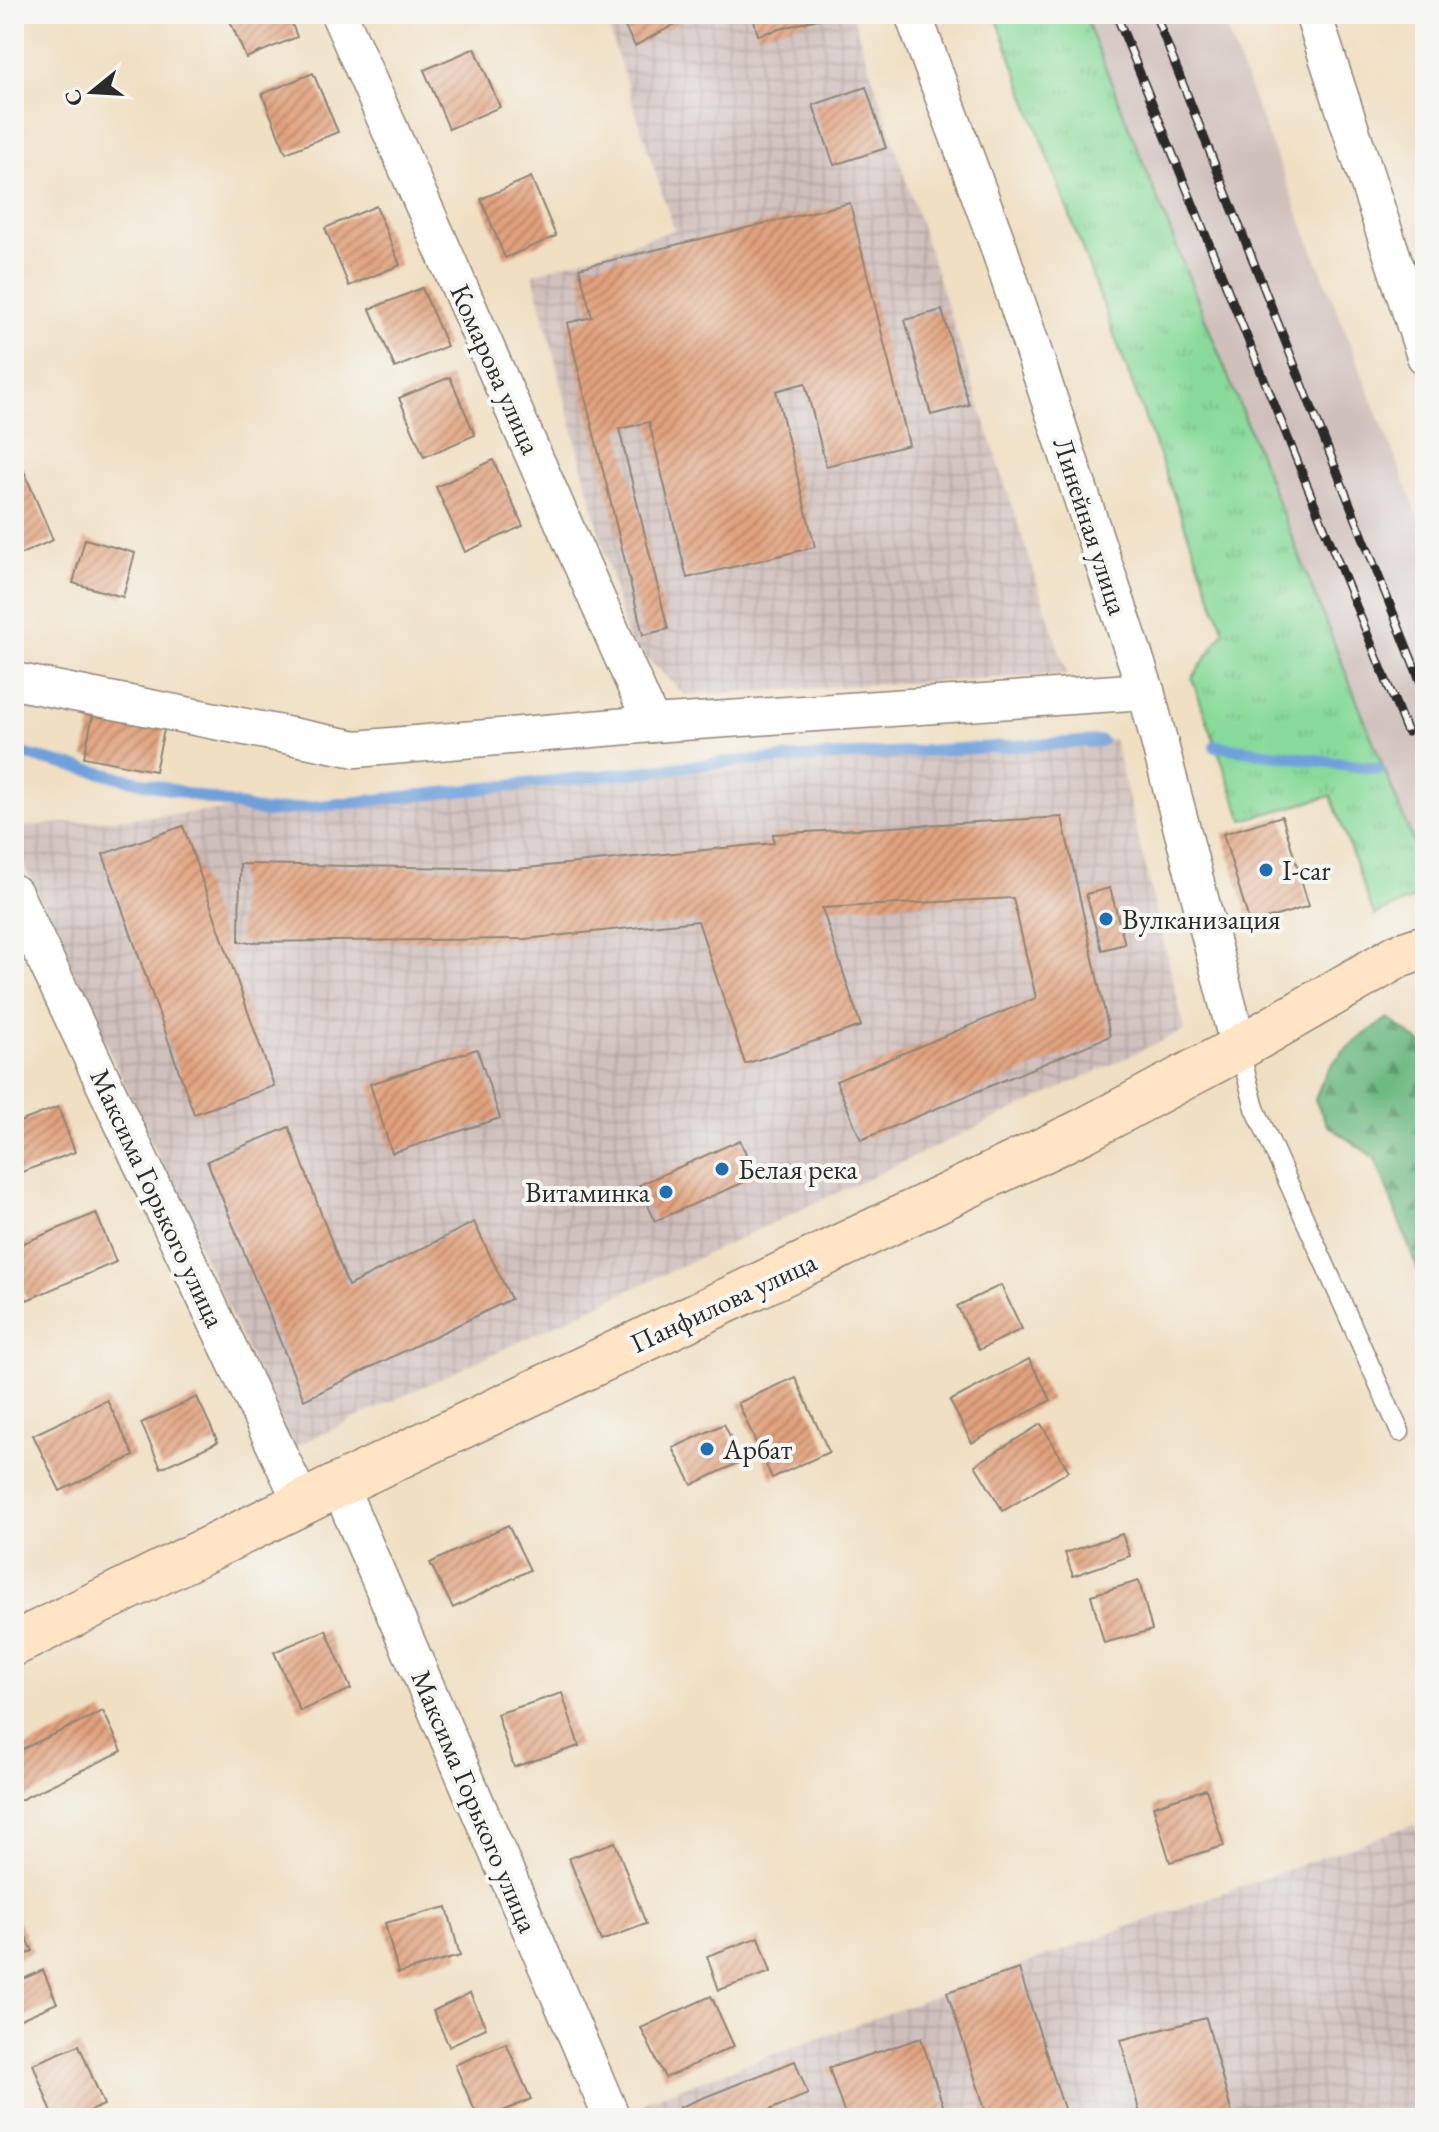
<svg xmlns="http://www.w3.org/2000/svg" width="1439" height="2132" font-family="'EB Garamond',serif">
<defs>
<pattern id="industrial-grid" width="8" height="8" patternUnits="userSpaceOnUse" patternTransform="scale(2)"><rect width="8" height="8" fill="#d0c0bc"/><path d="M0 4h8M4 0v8" fill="none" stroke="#b3a5a2"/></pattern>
<pattern id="grass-tufts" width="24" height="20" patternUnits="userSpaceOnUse" patternTransform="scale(2)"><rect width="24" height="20" fill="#88da9a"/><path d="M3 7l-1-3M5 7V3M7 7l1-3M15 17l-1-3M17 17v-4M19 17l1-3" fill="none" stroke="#76bb85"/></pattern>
<pattern id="forest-firs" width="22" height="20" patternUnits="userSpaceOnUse" patternTransform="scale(2)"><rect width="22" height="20" fill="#6eba82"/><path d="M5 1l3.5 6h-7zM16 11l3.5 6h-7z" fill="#5b976b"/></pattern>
<pattern id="building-hatch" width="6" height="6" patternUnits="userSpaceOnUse" patternTransform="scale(2)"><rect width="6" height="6" fill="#e1a27e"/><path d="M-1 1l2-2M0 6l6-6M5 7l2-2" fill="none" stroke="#b78467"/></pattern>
</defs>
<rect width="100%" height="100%" fill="#f6f6f2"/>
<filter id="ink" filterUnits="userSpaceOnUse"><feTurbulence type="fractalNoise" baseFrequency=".0125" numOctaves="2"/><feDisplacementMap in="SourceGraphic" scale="16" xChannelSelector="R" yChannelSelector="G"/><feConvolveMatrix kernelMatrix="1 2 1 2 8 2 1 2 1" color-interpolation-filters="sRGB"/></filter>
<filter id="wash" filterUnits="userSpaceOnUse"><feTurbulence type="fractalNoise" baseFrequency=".006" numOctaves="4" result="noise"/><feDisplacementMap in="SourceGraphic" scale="32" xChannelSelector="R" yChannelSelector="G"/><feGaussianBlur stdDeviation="1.8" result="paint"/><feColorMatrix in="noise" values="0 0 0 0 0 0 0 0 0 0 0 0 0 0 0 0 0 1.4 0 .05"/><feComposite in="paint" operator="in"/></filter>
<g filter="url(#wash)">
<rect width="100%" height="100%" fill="#f0dfc2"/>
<g fill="url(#industrial-grid)">
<path d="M604,14H852L1067,674L685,695L627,639L533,274L674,230Z"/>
<path d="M1114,739L1185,1030L292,1448L14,843V827Z"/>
<path d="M1414,1824L1425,1853V2118H651L644,2101Z"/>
</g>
<path fill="#d0c0bc" d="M1062,14H1220L1425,533V927Z"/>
<path fill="url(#grass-tufts)" stroke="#5a8262" stroke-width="2" d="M995,14H1084L1425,872V894L1374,915L1331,796L1243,820L1192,679L1224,631Z"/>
<path fill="url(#forest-firs)" stroke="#4c7256" stroke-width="2" d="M1388,1018L1425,1046V1289L1375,1158L1327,1125L1315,1100C1329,1055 1351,1044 1388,1018Z"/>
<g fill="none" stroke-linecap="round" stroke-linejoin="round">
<g stroke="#70a0da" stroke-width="12">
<path d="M1215,746L1379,769"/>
<path d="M14,752L265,812L730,762L1101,741"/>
</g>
</g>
<g id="blocks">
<g fill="url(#building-hatch)">
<path d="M227,14H288L297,37L246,58Z"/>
<path d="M618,14H694L635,46Z"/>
<path d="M752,14H823L824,17L758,35Z"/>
<path d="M475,48L500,107L449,129L424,70Z"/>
<path d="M313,73L338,132L286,153L262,94Z"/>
<path d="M866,87L886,148L834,165L813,105Z"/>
<path d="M531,177L556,236L505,258L481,199Z"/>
<path d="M850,203L909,445L826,466L805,383L776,391L815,547L687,578L649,422L619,429L668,629L643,635L567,323L592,317L579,268Z"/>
<path d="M376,206L400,265L349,286L325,228Z"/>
<path d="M422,288L447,346L395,368L370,309Z"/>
<path d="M942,310L969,405L931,415L905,320Z"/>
<path d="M450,377L475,435L424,457L399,398Z"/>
<path d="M493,460L523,526L465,552L436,487Z"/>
<path d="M23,469L53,540L14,557V473Z"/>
<path d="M85,539L135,553L123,597L73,583Z"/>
<path d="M94,710L165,725L155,771L84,757Z"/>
<path d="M1282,816L1309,906L1250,924L1223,834Z"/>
<path d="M1062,817L1110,1036L861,1140L836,1081L1036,998L1013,898L822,908L861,1026L745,1064L698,921L525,939L239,942L240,864L517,869L774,843L773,834Z"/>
<path d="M183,826L274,1086L194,1114L103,854Z"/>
<path d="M1110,888L1125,944L1102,950L1086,894Z"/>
<path d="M477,1049L500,1118L392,1153L370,1084Z"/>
<path d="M58,1107L75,1152L14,1175V1124Z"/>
<path d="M289,1127L348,1286L474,1222L511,1299L304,1400L207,1161Z"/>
<path d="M740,1140L756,1177L655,1221L639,1185Z"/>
<path d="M96,1213L116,1262L27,1300L14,1269V1247Z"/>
<path d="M1001,1285L1022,1329L979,1350L957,1306Z"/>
<path d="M1029,1359L1051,1400L972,1443L950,1401Z"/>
<path d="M795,1377L829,1452L772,1478L738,1403Z"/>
<path d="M197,1397L218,1442L161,1468L141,1423Z"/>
<path d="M107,1400L134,1456L60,1491L33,1435Z"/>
<path d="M724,1424L742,1461L692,1485L673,1448Z"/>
<path d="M1041,1424L1069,1471L1003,1511L975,1465Z"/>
<path d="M508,1525L530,1570L453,1608L430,1563Z"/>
<path d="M1122,1534L1130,1556L1073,1576L1065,1553Z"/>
<path d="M1139,1581L1152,1630L1104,1643L1091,1595Z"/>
<path d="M326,1630L351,1689L300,1711L274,1652Z"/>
<path d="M562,1693L579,1746L514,1767L497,1714Z"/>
<path d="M103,1711L122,1751L14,1803V1753Z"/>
<path d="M1206,1789L1224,1846L1170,1862L1153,1806Z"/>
<path d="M615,1842L646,1924L601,1941L569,1858Z"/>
<path d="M447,1907L460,1956L398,1973L385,1923Z"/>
<path d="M14,1913L33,1951L14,1960Z"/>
<path d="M759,1937L771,1972L719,1990L707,1956Z"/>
<path d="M1019,1969L1067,2118H988L947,1992Z"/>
<path d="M43,1970L57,2003L14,2022V1983Z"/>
<path d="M470,1993L486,2028L449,2046L433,2011Z"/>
<path d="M711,1996L734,2046L665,2078L641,2028Z"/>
<path d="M1206,2018L1233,2118H1141L1121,2040Z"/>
<path d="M921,2038L947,2118H846L829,2068Z"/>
<path d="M506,2043L531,2099L487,2118H478L455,2065Z"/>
<path d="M79,2045L104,2105L73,2118H54L33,2064Z"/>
<path d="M795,2061L808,2094L750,2118H685L680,2107Z"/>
</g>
</g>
</g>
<g filter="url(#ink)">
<use href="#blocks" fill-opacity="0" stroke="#8e8576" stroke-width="2"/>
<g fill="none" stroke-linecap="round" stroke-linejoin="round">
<defs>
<path id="lane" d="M1239,1048L1255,1108L1400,1432"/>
<g id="street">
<path d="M339,14L652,724"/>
<path d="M913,14L998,245L1146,691L1239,1048"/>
<path d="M1313,14L1425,356"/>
<path d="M14,681L356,749L652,724L1146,691"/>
<path d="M14,893L302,1503"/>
<path d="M339,1485L612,2118"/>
</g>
<path id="secondary" d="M14,1644L339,1485L1083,1131L1239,1048L1398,956L1425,947"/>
</defs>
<use href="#lane" stroke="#8e8576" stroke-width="21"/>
<use href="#street" stroke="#8e8576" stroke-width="39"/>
<use href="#secondary" stroke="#8e8576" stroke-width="47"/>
<use href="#lane" stroke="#fff" stroke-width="18"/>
<use href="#street" stroke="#fff" stroke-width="36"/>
<use href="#secondary" stroke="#ffe4c6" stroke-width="44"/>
<defs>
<g id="rail">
<path d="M1116,14L1407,732"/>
<path d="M1155,14L1425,693"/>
</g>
</defs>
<use href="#rail" stroke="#2b2b2b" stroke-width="9"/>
<use href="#rail" stroke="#f6f6f2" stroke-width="6" stroke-dasharray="18" stroke-linecap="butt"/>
</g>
</g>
<g fill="#1f6fb2" stroke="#f6f6f2" stroke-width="3">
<circle cx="1266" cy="870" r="8"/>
<circle cx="1106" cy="919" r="8"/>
<circle cx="722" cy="1169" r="8"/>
<circle cx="666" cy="1192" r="8"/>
<circle cx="707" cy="1449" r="8"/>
</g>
<g text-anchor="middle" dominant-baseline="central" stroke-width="8" stroke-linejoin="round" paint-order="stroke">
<g font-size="28" fill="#2b2b2b" stroke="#f6f6f2">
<text transform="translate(496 369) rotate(66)">Комарова улица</text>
<text transform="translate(1091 526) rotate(72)">Линейная улица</text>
<text transform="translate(158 1198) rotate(65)">Максима Горького улица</text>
<text transform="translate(723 1302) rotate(-25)">Панфилова улица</text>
<text transform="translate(475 1801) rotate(67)">Максима Горького улица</text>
</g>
<g font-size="28" fill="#2b2b2b" stroke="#f6f6f2" text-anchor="start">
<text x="1282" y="870">I-car</text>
<text x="1122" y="919">Вулканизация</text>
<text x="738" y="1169">Белая река</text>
<text x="650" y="1192" text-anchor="end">Витаминка</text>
<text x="723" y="1449">Арбат</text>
</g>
</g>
<rect width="1439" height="2132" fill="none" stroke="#f6f6f2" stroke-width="48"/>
<g transform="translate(92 92) rotate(252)" stroke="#f6f6f2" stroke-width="6" paint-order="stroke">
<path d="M0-6L14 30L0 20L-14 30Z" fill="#2b2b2b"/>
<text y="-12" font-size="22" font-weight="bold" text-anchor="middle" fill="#2b2b2b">С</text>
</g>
</svg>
